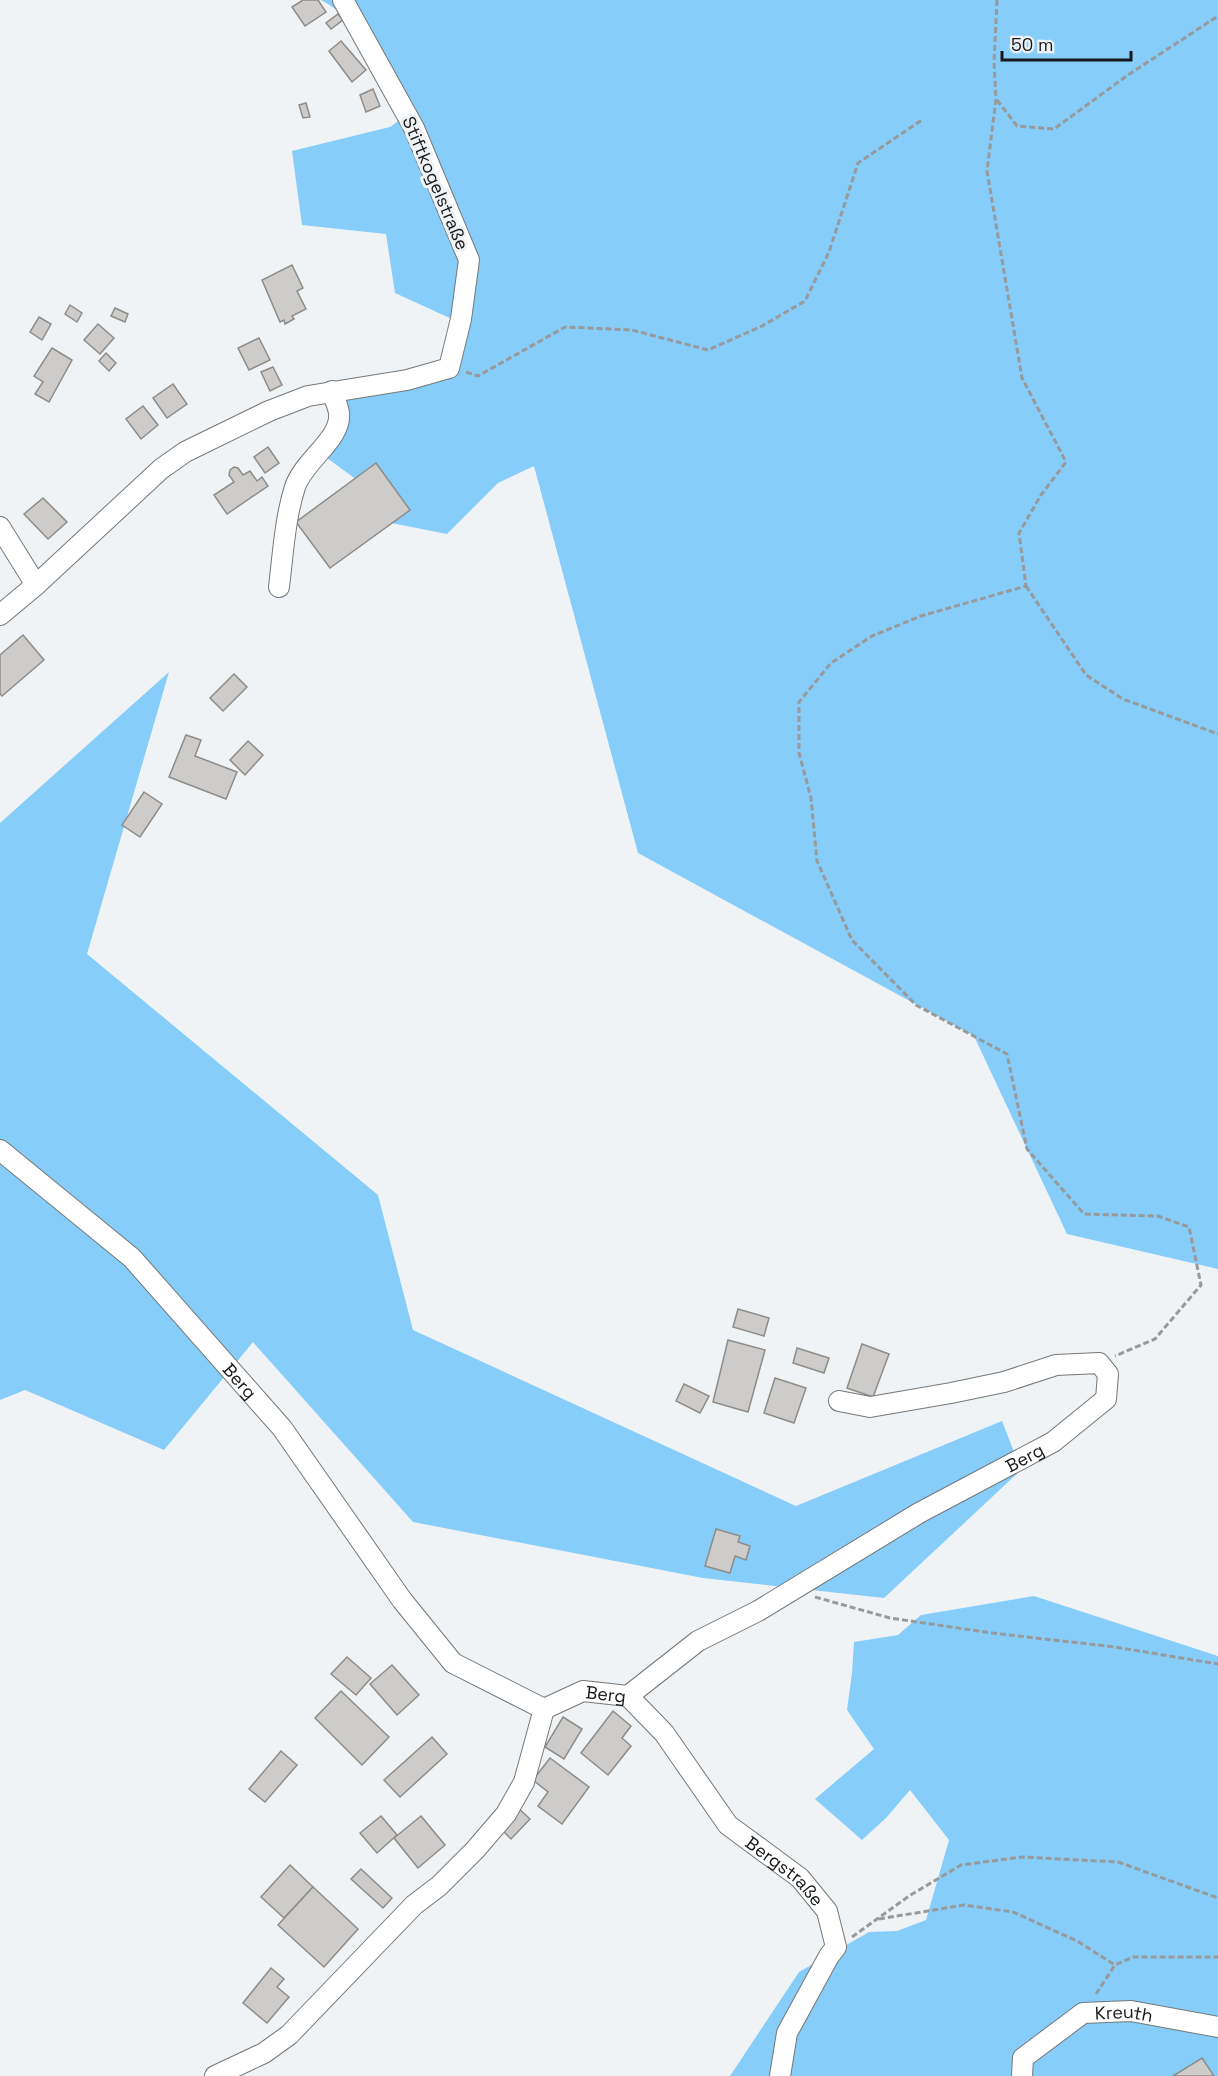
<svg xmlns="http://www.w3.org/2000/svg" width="1218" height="2076" font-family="'Space Grotesk',sans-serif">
<rect width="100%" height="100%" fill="#f0f3f5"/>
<g fill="#86cdfa">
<path d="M321,0H1218V1269L1067,1234L974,1036L638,853L534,466L498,483L447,534L376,520L361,483L327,458L340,396L450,376L465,325L395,293L386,234L302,225L292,151L390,127L415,109C389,71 363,22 321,0Z"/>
<path d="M169,672L87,954L378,1195L413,1330L796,1506L1002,1421L1021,1470L884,1598L703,1578L413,1522L253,1342L164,1450L25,1390L0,1400V823Z"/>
<path d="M1034,1596L1218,1656V2076H730L799,1972L869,1932L897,1931L926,1920L949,1840L910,1790L886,1818L862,1840L815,1799L874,1749L847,1710L852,1673L854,1642L898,1635L921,1615Z"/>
</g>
<g fill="#ceccca" stroke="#8d8c89" stroke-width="1.5">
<path d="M303,0H318L326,12L305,26L292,7Z"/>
<path d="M338,14L343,20L331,29L326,23Z"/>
<path d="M341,41L366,70L352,82L329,51Z"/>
<path d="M373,89L380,106L366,112L360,95Z"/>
<path d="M306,103L310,117L303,118L299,105Z"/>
<path d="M292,265L303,288L297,291L306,309L292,316L294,319L285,324L284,320L280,322L262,280Z"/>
<path d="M70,305L82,313L77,322L65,314Z"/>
<path d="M115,308L128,314L125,322L111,316Z"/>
<path d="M39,317L51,324L42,340L30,332Z"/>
<path d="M98,324L114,338L100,354L84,340Z"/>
<path d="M259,338L270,360L249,370L238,348Z"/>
<path d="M52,348L72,360L49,402L35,394L43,382L34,376Z"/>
<path d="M106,353L116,363L109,371L99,361Z"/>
<path d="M273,367L282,385L270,391L261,372Z"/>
<path d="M173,384L187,404L167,418L153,398Z"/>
<path d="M143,406L158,425L141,439L126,419Z"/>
<path d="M268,447L279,463L265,473L254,457Z"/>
<path d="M376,463L410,510L330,568L296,522Z"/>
<path d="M234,467L238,468L243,475L250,471L257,481L262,477L268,486L227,514L214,495L234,482L229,475L230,470Z"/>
<path d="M43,498L67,522L48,539L24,514Z"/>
<path d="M23,635L44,660L2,696L0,694V655Z"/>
<path d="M234,674L247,687L223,711L210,698Z"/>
<path d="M186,735L201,740L195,756L237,772L226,799L169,777Z"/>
<path d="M248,741L263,755L245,775L230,760Z"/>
<path d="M144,792L162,804L140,837L122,825Z"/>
<path d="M738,1309L769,1318L764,1336L733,1327Z"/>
<path d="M728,1340L765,1350L748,1412L713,1402Z"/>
<path d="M862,1344L889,1354L873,1397L847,1388Z"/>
<path d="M797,1348L829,1358L824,1373L793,1363Z"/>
<path d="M775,1378L806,1388L794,1423L764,1413Z"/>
<path d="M684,1384L709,1396L700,1413L676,1401Z"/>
<path d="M716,1529L740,1536L738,1542L750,1546L746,1560L735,1556L730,1573L705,1566Z"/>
<path d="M347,1657L371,1678L356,1695L331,1674Z"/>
<path d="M392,1665L419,1695L397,1715L370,1684Z"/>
<path d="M341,1691L389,1737L362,1765L315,1718Z"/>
<path d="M613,1711L631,1726L622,1738L631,1746L608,1775L581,1753Z"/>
<path d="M563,1717L582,1729L564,1759L545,1747Z"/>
<path d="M432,1737L447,1754L400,1797L384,1780Z"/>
<path d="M281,1751L297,1765L265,1802L249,1789Z"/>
<path d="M550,1758L589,1787L562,1824L538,1806L548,1792L533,1780Z"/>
<path d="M517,1807L530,1819L511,1839L499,1827Z"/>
<path d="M381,1816L397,1835L377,1853L360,1833Z"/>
<path d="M421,1816L445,1845L418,1868L394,1838Z"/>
<path d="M290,1865L313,1887L284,1918L261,1897Z"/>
<path d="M361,1869L392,1898L383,1908L351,1879Z"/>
<path d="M313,1887L358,1929L324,1967L278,1925Z"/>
<path d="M271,1968L284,1979L277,1987L289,1997L267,2023L243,2003Z"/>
<path d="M1202,2058L1214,2076H1173Z"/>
</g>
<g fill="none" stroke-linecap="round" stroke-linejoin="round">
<defs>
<g id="minor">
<path d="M0,527L36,585"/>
<path d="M279,587C283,554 285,518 295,487C304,460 342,439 339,413C338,406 334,398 332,391"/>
<path d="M0,615L36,585L161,469L185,452L269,411L308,396L407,380L449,368L461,319L469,260L414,128L343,0"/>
<path id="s1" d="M0,1150L132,1258L282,1428L402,1600L453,1663L544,1709"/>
<path id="s2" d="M628,1696L664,1733L728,1825L800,1878L827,1911L836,1947L829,1956L787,2033L780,2076"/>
<path id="s3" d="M544,1709L583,1691L628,1696L698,1641L758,1611L919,1513L1053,1442L1106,1399L1108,1374L1099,1363L1056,1365L1004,1382L951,1393L870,1407L839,1401"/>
<path d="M215,2076L264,2053L289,2035L414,1905L439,1886L475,1850L506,1814L524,1782L544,1709"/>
<path id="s4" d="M1022,2076L1023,2058L1083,2013L1131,2011L1218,2027"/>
</g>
</defs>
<use href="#minor" stroke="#757879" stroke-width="22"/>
<g stroke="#97999b" stroke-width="3" stroke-dasharray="6 3" stroke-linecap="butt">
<path d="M997,0L994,62L996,99L987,171L1022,378L1066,462L1041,495L1019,533L1026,586L921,616L872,636L831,663L799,702V753L811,798L817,861L852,940L916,1005L1007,1054L1027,1149L1084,1214L1158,1216L1189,1227L1201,1285L1155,1339L1115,1356"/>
<path d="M997,100L1017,126L1054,129L1128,75L1218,16"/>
<path d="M466,372L478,376L565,327L632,330L708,350L762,326L805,301L829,252L858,163L922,120"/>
<path d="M1026,586L1086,675L1123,699L1218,734"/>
<path d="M815,1597L890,1618L992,1633L1115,1647L1218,1664"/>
<path d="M879,1919L964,1905L1013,1912L1077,1941L1115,1965"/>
<path d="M852,1937L909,1896L961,1865L1022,1857L1118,1862L1218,1898"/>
<path d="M1096,1994L1115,1965L1133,1957H1218"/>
</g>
<use href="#minor" stroke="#fff" stroke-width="20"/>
</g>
<g text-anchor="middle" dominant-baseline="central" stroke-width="6" stroke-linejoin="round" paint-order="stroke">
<g font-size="18" fill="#171819" stroke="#f0f3f5">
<text transform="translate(436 183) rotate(67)">Stiftkogelstraße</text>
<text stroke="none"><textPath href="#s1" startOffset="334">Berg</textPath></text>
<text stroke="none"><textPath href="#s3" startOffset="552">Berg</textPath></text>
<text stroke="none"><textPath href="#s3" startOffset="66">Berg</textPath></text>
<text stroke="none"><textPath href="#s2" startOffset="237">Bergstraße</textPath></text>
<text stroke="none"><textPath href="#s4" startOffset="134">Kreuth</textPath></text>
</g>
</g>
<path d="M1002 51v9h129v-9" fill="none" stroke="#171819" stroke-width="3"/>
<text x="1011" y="51" font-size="18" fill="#171819" stroke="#f0f3f5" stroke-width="4.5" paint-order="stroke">50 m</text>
</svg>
